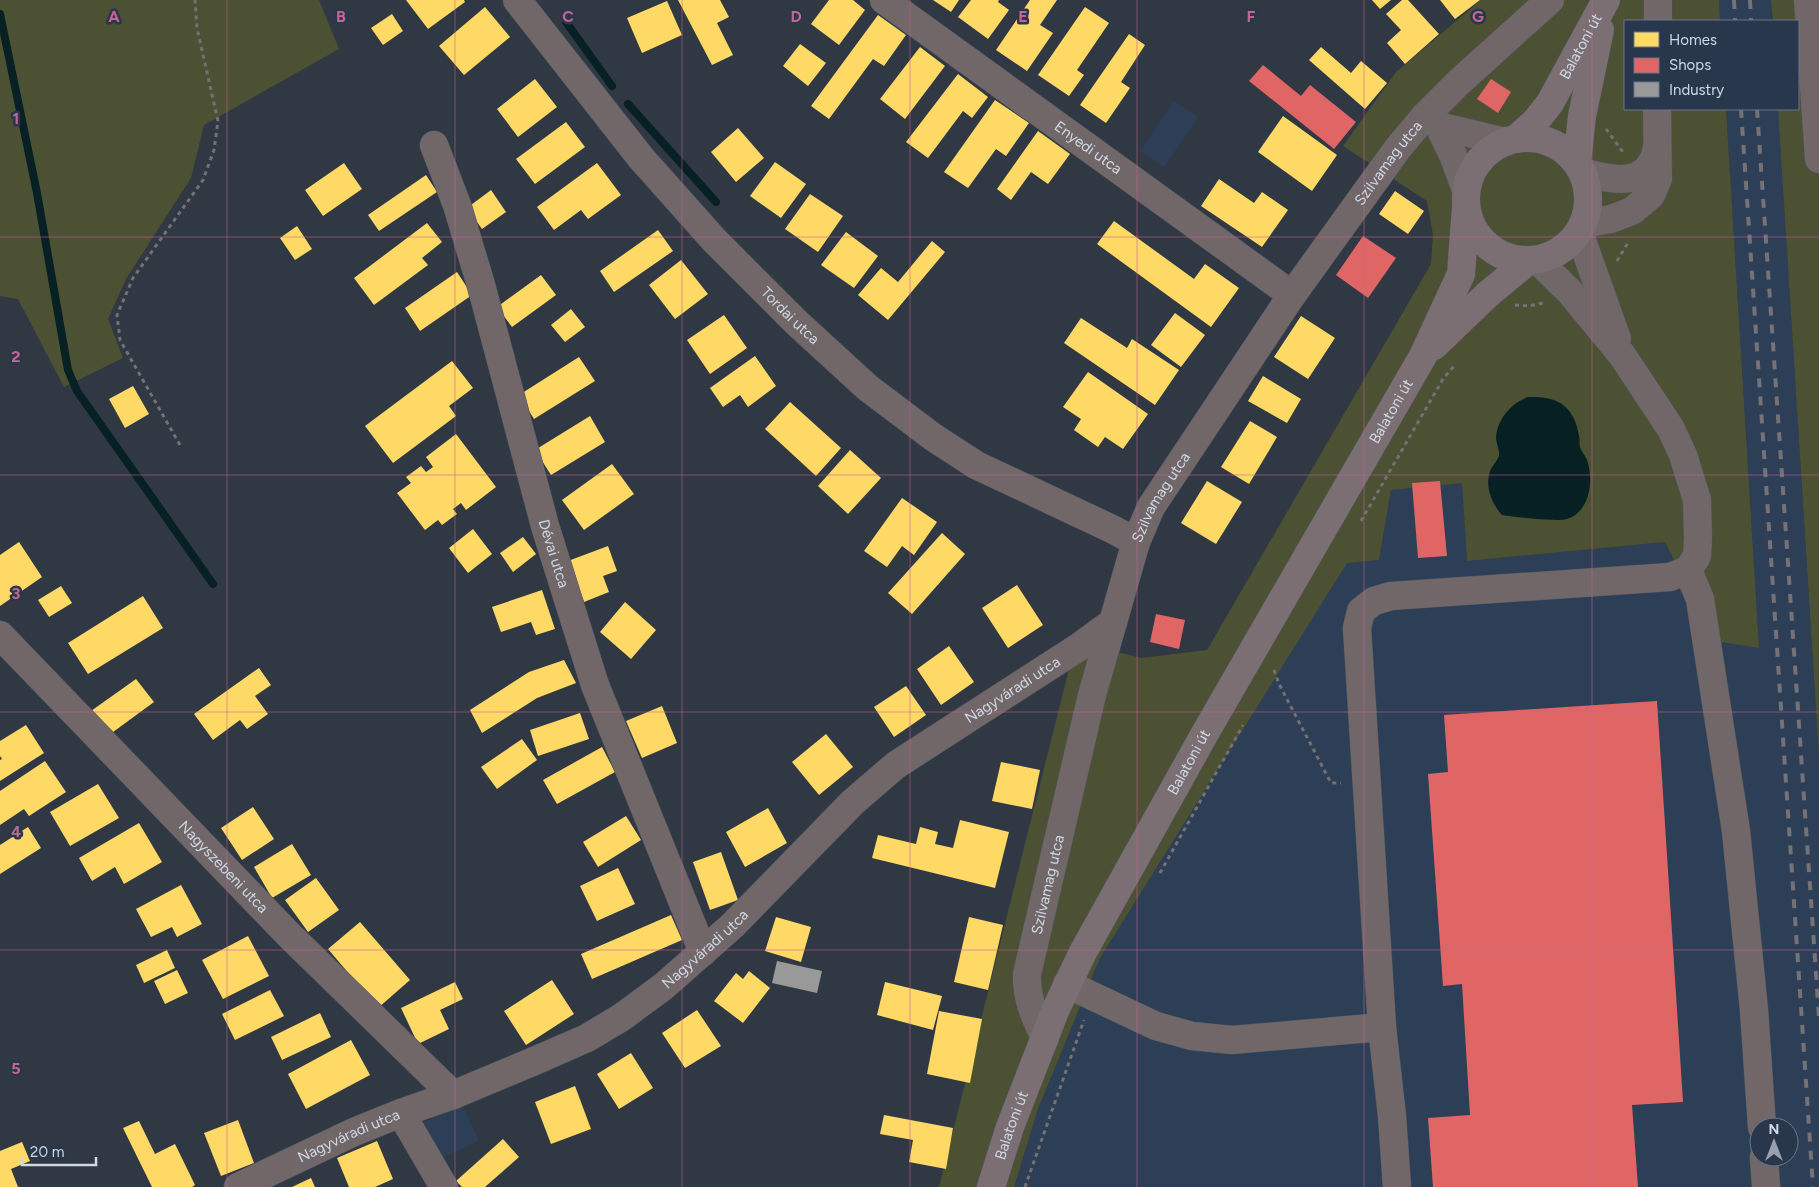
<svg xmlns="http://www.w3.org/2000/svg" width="1819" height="1187" font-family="Figtree,sans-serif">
<rect width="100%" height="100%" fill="#303843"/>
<g fill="#2d3f56" fill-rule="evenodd">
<path d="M1719,0H1771L1773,21H1720Z"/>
<path d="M1174,101L1198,117L1164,167L1140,151Z"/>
<path d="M1726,109H1778L1819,756V1187H1014L1038,1109L1100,958L1347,563L1379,560L1391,490L1462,483L1467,561L1665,542L1715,641L1759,647ZM1759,1127H1789V1157H1759Z"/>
<path d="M462,1104L479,1141L440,1159L423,1123Z"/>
</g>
<g fill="#4c5134">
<path d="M0,0H319L339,49L204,125L191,178L126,279L108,319L123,358L64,387L18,299L0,296Z"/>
<path d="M1481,0H1719L1720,21H1625V109H1726L1759,648L1715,641L1665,542L1467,561L1462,483L1391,490L1379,560L1347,563L1100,958L1038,1109L1014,1187H939L1076,641L1141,658L1207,650L1431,264L1433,235L1427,201L1343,146L1396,72Z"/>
<path d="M1771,0H1819V756L1778,109H1798V21H1773Z"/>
</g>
<path fill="#062024" d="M1528,397C1557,396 1574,405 1579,436C1580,439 1579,443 1580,447C1581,451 1585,455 1587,460C1594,480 1590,512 1567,519C1556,522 1515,517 1502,515C1491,503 1484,485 1491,469C1493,465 1497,461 1499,456C1500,451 1496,443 1496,437C1498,418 1511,404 1528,397Z"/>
<g fill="#ffd966">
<path d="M406,0H464L465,2L428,29Z"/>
<path d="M678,0H720L729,17L717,23L733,55L712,65Z"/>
<path d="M829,0H853L865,10L839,45L811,24Z"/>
<path d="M933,0H959L951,12Z"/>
<path d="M971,0H999L998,2L1009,10L988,39L958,17Z"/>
<path d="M1030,0H1057L1040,25L1053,33L1027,71L996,50Z"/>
<path d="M1372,0H1391L1380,9Z"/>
<path d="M1402,0H1408L1439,34L1405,64L1387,43L1401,30L1386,14Z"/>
<path d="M1440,0H1480L1455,19Z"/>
<path d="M667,1L682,35L642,53L627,18Z"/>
<path d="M485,7L510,37L464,75L439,46Z"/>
<path d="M1085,7L1109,23L1077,70L1084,75L1069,96L1038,75Z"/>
<path d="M392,14L403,31L383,45L371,28Z"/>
<path d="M878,15L906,35L884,66L873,59L829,119L811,106Z"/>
<path d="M1129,34L1145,45L1121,82L1130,88L1106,123L1080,105Z"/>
<path d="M800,44L826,63L808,86L783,66Z"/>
<path d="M920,47L945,66L905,119L880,99Z"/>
<path d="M1321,47L1351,73L1361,61L1387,83L1365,109L1309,60Z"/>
<path d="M958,74L988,97L972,118L963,111L928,158L906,142Z"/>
<path d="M535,79L557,107L518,137L497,109Z"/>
<path d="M995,100L1029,123L1006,156L996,149L968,188L944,172Z"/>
<path d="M1283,116L1337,155L1312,191L1258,152Z"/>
<path d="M566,122L585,147L535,184L516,159Z"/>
<path d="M738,128L764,158L736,182L711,152Z"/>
<path d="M1038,131L1070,154L1048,184L1031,172L1011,200L997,189Z"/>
<path d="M775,162L806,184L781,218L750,196Z"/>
<path d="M344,163L362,189L323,216L305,190Z"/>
<path d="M597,163L621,195L588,219L581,210L554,230L537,207Z"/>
<path d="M426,175L437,192L379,231L368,215Z"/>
<path d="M1219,179L1254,203L1262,192L1288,210L1262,247L1201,206Z"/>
<path d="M491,190L506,212L482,229L467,208Z"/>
<path d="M1395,191L1424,211L1408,234L1379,214Z"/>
<path d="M810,194L843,216L818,252L785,229Z"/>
<path d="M1114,221L1194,279L1205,264L1239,288L1211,327L1097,244Z"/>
<path d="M427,223L442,242L422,258L428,265L374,305L354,278Z"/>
<path d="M297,226L312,249L295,260L280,238Z"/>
<path d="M658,230L673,251L614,292L600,271Z"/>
<path d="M846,232L878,256L854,288L821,265Z"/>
<path d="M932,241L945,252L888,320L858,295L881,268L898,282Z"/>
<path d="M681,260L708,294L675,319L649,285Z"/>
<path d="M457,272L472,295L420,331L405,308Z"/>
<path d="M541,275L556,295L512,327L497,307Z"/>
<path d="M571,309L585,327L565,342L551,325Z"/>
<path d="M1175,313L1205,335L1181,367L1151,345Z"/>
<path d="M724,315L747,348L710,374L687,340Z"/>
<path d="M1301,316L1335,338L1308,379L1274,357Z"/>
<path d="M1081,318L1127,348L1132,339L1179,370L1155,405L1064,343Z"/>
<path d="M755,356L776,386L748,407L740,395L723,407L710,388Z"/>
<path d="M579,357L595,381L534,419L519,395Z"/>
<path d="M452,361L473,388L449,406L456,416L393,463L365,426Z"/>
<path d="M1088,372L1148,414L1123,449L1105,437L1098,447L1074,430L1081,419L1063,407Z"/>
<path d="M1263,376L1301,399L1287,423L1248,401Z"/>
<path d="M133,386L149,414L125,428L109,399Z"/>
<path d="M790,402L841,448L816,476L765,429Z"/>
<path d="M590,416L605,442L551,475L535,450Z"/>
<path d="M1250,421L1277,437L1249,484L1221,467Z"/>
<path d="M456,434L496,487L466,510L461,503L453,509L457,514L442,525L438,520L425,530L397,493L411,483L406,477L421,466L426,472L433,467L426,457Z"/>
<path d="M850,450L881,478L848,514L818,486Z"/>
<path d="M612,464L634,494L584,530L562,500Z"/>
<path d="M1207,481L1242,502L1216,544L1181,523Z"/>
<path d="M902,498L937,522L914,555L902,546L887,567L864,551Z"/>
<path d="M473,529L492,554L468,573L449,548Z"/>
<path d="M942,533L965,554L912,614L888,593Z"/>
<path d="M523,537L536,554L513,572L500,553Z"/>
<path d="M19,542L42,577L0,606V555Z"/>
<path d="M608,546L617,571L603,576L609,592L584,602L568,561Z"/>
<path d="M1017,585L1043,625L1008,648L982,608Z"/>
<path d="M61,586L72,603L49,617L38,600Z"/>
<path d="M542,590L555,629L536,635L531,622L501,632L492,607Z"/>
<path d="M143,596L163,628L88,674L68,643Z"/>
<path d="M625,602L656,630L631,659L600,632Z"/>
<path d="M949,646L974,682L941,705L917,669Z"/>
<path d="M564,660L576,683L537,698L482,733L470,710L529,672Z"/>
<path d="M259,668L271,685L255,696L268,714L247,729L240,720L213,740L194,714Z"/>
<path d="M136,679L154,702L109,735L91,711Z"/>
<path d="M906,686L926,715L894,737L874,707Z"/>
<path d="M662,706L677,743L642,758L626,721Z"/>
<path d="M580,713L589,739L538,756L530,730Z"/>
<path d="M26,725L44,753L0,781V760L2,759L0,756V741Z"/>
<path d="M826,734L853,767L819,795L792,762Z"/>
<path d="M522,739L537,760L497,789L481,767Z"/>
<path d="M602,747L615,772L557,804L543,780Z"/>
<path d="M45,761L66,792L29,816L24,809L0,825V791Z"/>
<path d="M1001,762L1040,770L1032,809L992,801Z"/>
<path d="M98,784L119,818L70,846L50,812Z"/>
<path d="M253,807L274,839L242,860L221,828Z"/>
<path d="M768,808L787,843L745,867L726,832Z"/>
<path d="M626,816L641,840L598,867L583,842Z"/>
<path d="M960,820L1009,832L995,888L872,858L878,835L916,844L920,827L938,832L935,844L953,848Z"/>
<path d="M139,823L162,862L124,884L115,867L92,881L79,858Z"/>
<path d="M28,827L41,848L0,874V845Z"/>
<path d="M292,844L311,875L272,898L254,867Z"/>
<path d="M721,852L738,900L710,910L693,862Z"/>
<path d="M618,868L635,904L597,921L580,886Z"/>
<path d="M316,878L339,910L308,932L285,900Z"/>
<path d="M181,885L202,924L177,937L172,927L151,937L136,909Z"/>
<path d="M671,915L682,940L592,979L581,954Z"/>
<path d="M776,917L811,927L801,962L765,951Z"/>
<path d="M969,917L1003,925L988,990L954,982Z"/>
<path d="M360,922L410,980L378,1008L328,949Z"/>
<path d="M248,936L269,976L223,999L202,960Z"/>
<path d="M167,950L175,968L144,983L136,965Z"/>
<path d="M177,970L188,993L165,1004L154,981Z"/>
<path d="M749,971L770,988L743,1023L714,1001L736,973L743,979Z"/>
<path d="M552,980L574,1014L526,1045L504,1011Z"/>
<path d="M455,982L463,999L440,1010L449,1029L418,1044L401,1008Z"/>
<path d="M885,982L942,996L933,1030L877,1015Z"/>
<path d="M270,990L284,1016L235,1040L222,1014Z"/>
<path d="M697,1010L721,1046L685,1068L662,1033Z"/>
<path d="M939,1011L982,1019L970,1083L927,1074Z"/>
<path d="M320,1013L331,1037L282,1060L271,1037Z"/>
<path d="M351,1040L370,1075L306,1109L288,1074Z"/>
<path d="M631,1053L653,1088L619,1109L597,1074Z"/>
<path d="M575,1086L591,1129L551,1144L535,1102Z"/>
<path d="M884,1115L953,1128L946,1169L909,1162L913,1140L880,1134Z"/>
<path d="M238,1120L254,1163L221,1176L204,1133Z"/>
<path d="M139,1121L155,1154L175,1144L195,1185L192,1187H152L123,1128Z"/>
<path d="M503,1139L519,1157L485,1187H462L456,1181Z"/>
<path d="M377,1141L393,1179L375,1187H349L337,1158Z"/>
<path d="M22,1142L30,1161L11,1169L18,1187H0V1151Z"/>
<path d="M311,1178L315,1187H292Z"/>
</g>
<g fill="#e06666">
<path d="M1263,65L1301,96L1310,85L1356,122L1334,149L1249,81Z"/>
<path d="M1491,79L1511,92L1498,113L1477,99Z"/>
<path d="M1363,236L1396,258L1368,298L1336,275Z"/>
<path d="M1440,481L1447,556L1418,558L1412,483Z"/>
<path d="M1156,614L1185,620L1179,649L1150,642Z"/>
<path d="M1657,701L1683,1102L1632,1105L1638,1187H1433L1428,1118L1470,1115L1462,984L1443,986L1428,774L1448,772L1444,715Z"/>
</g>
<path fill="#999" d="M777,961L822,971L817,993L772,983Z"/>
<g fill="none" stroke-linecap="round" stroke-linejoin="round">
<g stroke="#062024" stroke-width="8">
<path d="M0,14L37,193L68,370L77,391L213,584"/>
<path d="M566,22L612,86"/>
<path d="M628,104L716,202"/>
</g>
<defs>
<g id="minor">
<path id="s1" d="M517,0L641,158L715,241L797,323L868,388L933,437L976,465L1114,530L1136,542"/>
<path id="s2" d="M884,0L1292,295"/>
<path d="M1808,0L1819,159"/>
<path d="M1658,21V0"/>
<path d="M1425,116L1439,126L1506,142"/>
<path d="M1439,126L1453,155L1466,190"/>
<path id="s3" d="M434,145L457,205L481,285L545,526L595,685L703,952"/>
<path d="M1582,172C1604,178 1639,188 1652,162C1655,158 1656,151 1657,147"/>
<path d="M1583,224L1611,219L1632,211L1651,195L1658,179L1657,109"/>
<path d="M1579,232L1617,339"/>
<path d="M1688,570L1700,599L1736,831L1754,1010L1762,1127"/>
<path id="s4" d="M0,635L288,934L453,1095"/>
<path d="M1067,984L1156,1026L1192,1036L1232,1040L1382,1027"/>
<path id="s5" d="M1045,1038C1035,1017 1026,998 1027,974L1092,695L1136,542L1151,507L1292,295L1398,148L1425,116L1458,83L1550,0"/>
<path d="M401,1113L444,1187"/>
<path d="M1764,1157L1766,1187"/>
<path id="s6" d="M238,1187L354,1132L401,1113L453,1095L532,1062L587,1038L622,1017L664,986L733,925L853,802L896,765L1079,647L1113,622"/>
<path d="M1397,1187L1392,1116L1382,1027L1357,628L1361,611L1374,601L1391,596L1670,577L1688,570L1697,556L1698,539L1697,500L1683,455L1671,429L1622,355L1570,292L1537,260"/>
</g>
<g id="major">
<circle cx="1527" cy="199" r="61"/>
<path id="s7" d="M1516,139L1535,122L1550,103L1606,0"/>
<path d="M1577,163L1582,116L1600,30"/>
<path d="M1434,346L1487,295L1528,261"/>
<path id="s8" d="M991,1187L1010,1127L1055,1011L1083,952L1204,735L1423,356L1461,274L1466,207"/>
</g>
</defs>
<use href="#minor" stroke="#4e565f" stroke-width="29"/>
<use href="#major" stroke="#4e565f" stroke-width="29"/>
<g stroke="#757074" stroke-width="3" stroke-dasharray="4 4" stroke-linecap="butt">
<path d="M1606,129L1623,152"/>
<path d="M1617,261L1629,241"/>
<path d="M1515,305L1529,306L1543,303"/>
<path d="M180,445L120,340L117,315L133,278L203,180L214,150L218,121L197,28L195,0"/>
<path d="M1361,521L1443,379L1454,366"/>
<path d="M1274,670L1279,684L1331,783H1341"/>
<path d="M1160,873L1243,725"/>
<path d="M1025,1187L1084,1020"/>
</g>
<use href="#minor" stroke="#716769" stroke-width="28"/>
<use href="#major" stroke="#7b6f73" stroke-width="28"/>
<g stroke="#747276" stroke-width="4" stroke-dasharray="9 9" stroke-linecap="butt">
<path d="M1734,0L1735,21"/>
<path d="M1750,0L1751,21"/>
<path d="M1741,109L1813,1187"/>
<path d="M1757,109L1819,1018"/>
</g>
</g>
<path fill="none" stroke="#c76592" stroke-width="1" stroke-opacity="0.55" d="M227,0V1187M455,0V1187M682,0V1187M910,0V1187M1137,0V1187M1364,0V1187M1592,0V1187M0,237H1819M0,475H1819M0,712H1819M0,950H1819"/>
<g text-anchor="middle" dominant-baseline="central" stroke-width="5" stroke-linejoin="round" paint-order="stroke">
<g font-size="15" fill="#cfd8e5" stroke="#28374b">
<text stroke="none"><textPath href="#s7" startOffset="114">Balatoni út</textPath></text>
<text stroke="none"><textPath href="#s2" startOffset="252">Enyedi utca</textPath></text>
<text stroke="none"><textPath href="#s5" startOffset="969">Szilvamag utca</textPath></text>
<text stroke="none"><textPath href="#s1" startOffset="418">Tordai utca</textPath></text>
<text stroke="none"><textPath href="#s8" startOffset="875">Balatoni út</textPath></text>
<text stroke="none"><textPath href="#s5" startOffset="564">Szilvamag utca</textPath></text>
<text stroke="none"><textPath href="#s3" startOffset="426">Dévai utca</textPath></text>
<text stroke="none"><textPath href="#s6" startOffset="932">Nagyváradi utca</textPath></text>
<text stroke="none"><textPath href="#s8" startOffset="470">Balatoni út</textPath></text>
<text stroke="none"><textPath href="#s4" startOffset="322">Nagyszebeni utca</textPath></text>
<text stroke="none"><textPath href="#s5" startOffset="159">Szilvamag utca</textPath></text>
<text stroke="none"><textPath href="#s6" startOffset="528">Nagyváradi utca</textPath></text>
<text stroke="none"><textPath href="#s8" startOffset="65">Balatoni út</textPath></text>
<text stroke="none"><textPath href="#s6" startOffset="122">Nagyváradi utca</textPath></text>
</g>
</g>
<g font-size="16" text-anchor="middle" font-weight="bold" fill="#c76592" stroke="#28374b" stroke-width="5" stroke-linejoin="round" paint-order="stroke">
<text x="114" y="22">A</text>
<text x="341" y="22">B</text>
<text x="568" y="22">C</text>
<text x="796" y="22">D</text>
<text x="1023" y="22">E</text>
<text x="1251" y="22">F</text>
<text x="1478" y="22">G</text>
<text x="16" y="124">1</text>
<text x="16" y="362">2</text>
<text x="16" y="599">3</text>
<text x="16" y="837">4</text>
<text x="16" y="1074">5</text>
</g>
<rect x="1624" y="20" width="175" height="90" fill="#28374b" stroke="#6b7789"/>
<rect x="1634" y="32" width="25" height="15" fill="#ffd966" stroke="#6b7789"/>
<text x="1669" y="45" font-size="15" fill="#cfd8e5">Homes</text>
<rect x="1634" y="58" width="25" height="15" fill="#e06666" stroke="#6b7789"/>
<text x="1669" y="70" font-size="15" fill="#cfd8e5">Shops</text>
<rect x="1634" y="82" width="25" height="15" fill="#999999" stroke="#6b7789"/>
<text x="1669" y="95" font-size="15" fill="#cfd8e5">Industry</text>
<g transform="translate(1774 1142)"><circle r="24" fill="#28374b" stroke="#6b7789"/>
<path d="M0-4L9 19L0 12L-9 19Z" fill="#97a0ac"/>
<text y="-8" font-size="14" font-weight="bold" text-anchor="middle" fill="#cfd8e5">N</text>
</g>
<path d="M22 1157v8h74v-8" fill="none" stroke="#cfd8e5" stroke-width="2.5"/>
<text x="30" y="1157" font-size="15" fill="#cfd8e5" stroke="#28374b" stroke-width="4" paint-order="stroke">20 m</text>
</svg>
